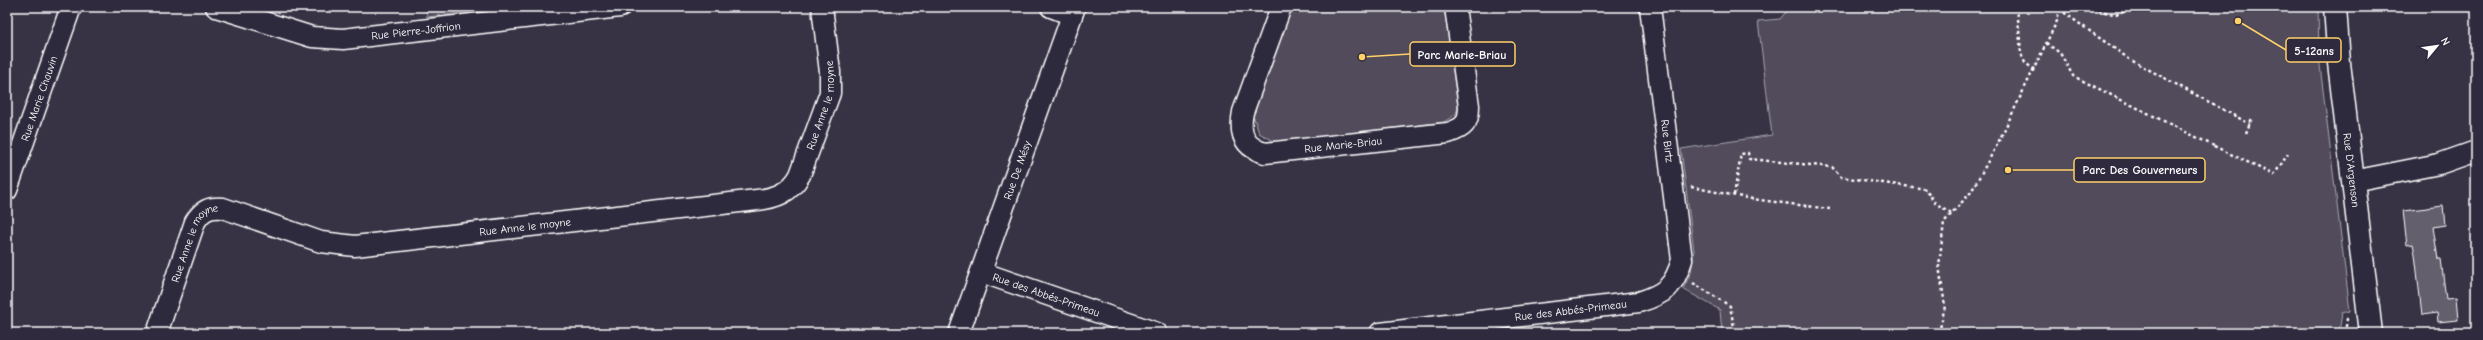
<svg xmlns="http://www.w3.org/2000/svg" width="2483" height="340" font-family="'Comic Neue',sans-serif">
<rect width="100%" height="100%" fill="#373345"/>
<filter id="ink" filterUnits="userSpaceOnUse"><feTurbulence type="fractalNoise" baseFrequency=".025" numOctaves="2"/><feDisplacementMap in="SourceGraphic" scale="8" xChannelSelector="R" yChannelSelector="G"/><feConvolveMatrix kernelMatrix="1 2 1 2 8 2 1 2 1" color-interpolation-filters="sRGB"/></filter>
<g filter="url(#ink)">
<g fill="#514c5c" stroke="#a8a6ae">
<path d="M426,7H513L427,17Z"/>
<path d="M1291,7H1444L1458,107L1456,114L1444,122L1276,142L1259,133L1253,115Z"/>
<path d="M1790,7H2318L2319,57L2350,311L2342,313L2339,333H1722L1720,310L1683,289L1691,273L1694,251L1681,149L1772,135L1758,21L1780,19Z"/>
</g>
<path fill="#635f6d" stroke="#fff" d="M2443,206L2445,225L2433,227L2438,259H2441L2446,299L2456,298L2458,320L2438,322L2437,313L2422,315L2415,254L2413,244L2407,245L2403,211Z"/>
<g fill="none" stroke-linecap="round" stroke-linejoin="round">
<defs>
<g id="minor">
<path id="s1" d="M216,7L312,37L343,39L620,7"/>
<path d="M1051,7L1072,15"/>
<path id="s2" d="M1281,7L1243,112C1239,132 1243,147 1265,153L1448,133C1464,128 1469,123 1469,106L1455,7"/>
<path d="M2353,181L2439,164L2476,151"/>
<path id="s3" d="M7,190L71,7"/>
<path id="s4" d="M981,272L1157,333"/>
<path id="s5" d="M157,333L195,222C202,210 209,207 223,208L321,242L355,246L757,200C776,198 790,193 800,175L830,93V72L822,7"/>
<path id="s6" d="M959,333L1075,7"/>
<path id="s7" d="M1380,333L1639,302C1665,294 1674,287 1682,260L1650,7"/>
</g>
<g id="tertiary">
<path id="s8" d="M2335,7L2339,63L2371,333"/>
</g>
</defs>
<use href="#minor" stroke="#fff" stroke-width="23"/>
<use href="#tertiary" stroke="#fff" stroke-width="25"/>
<g stroke="#fff" stroke-width="2.5" stroke-dasharray="3 3" stroke-linecap="butt">
<path d="M2017,7L2021,53L2025,63L2034,69"/>
<path d="M2093,7C2107,13 2118,19 2130,7"/>
<path d="M2059,9L2129,59L2250,124"/>
<path d="M2046,43L2060,53L2073,76L2214,146L2213,148"/>
<path d="M2246,133L2252,118"/>
<path d="M2214,146L2274,175L2288,154"/>
<path d="M1691,187L1752,199L1830,209"/>
<path d="M1734,195L1741,154L1748,153L1749,159L1832,167L1841,177L1926,189L1935,203L1953,214"/>
<path d="M1693,283L1730,306L1735,333"/>
<path d="M1939,333L1945,306L1939,266L1944,222L1971,192L1997,145L2057,21L2060,7"/>
<path d="M2345,333L2347,319L2349,317"/>
</g>
<use href="#minor" stroke="#2f2a3d" stroke-width="20"/>
<use href="#tertiary" stroke="#2f2a3d" stroke-width="22"/>
</g>
</g>
<g text-anchor="middle" dominant-baseline="central" stroke-width="3.5" stroke-linejoin="round" paint-order="stroke">
<g font-size="11" fill="#fff" stroke="#2f2a3d">
<text stroke="none"><textPath href="#s1" startOffset="205">Rue Pierre-Joffrion</textPath></text>
<text stroke="none"><textPath href="#s3" startOffset="97">Rue Marie Chauvin</textPath></text>
<text stroke="none"><textPath href="#s5" startOffset="819">Rue Anne le moyne</textPath></text>
<text transform="translate(1667 141) rotate(83)">Rue Birtz</text>
<text stroke="none"><textPath href="#s2" startOffset="243">Rue Marie-Briau</textPath></text>
<text stroke="none"><textPath href="#s6" startOffset="173">Rue De Mésy</textPath></text>
<text stroke="none"><textPath href="#s8" startOffset="164">Rue D'Argenson</textPath></text>
<text stroke="none"><textPath href="#s5" startOffset="460">Rue Anne le moyne</textPath></text>
<text stroke="none"><textPath href="#s5" startOffset="100">Rue Anne le moyne</textPath></text>
<text stroke="none"><textPath href="#s4" startOffset="69">Rue des Abbés-Primeau</textPath></text>
<text stroke="none"><textPath href="#s7" startOffset="192">Rue des Abbés-Primeau</textPath></text>
</g>
</g>
<path fill="none" stroke="#ffd166" stroke-width="1.5" d="M2238 21L2286 50M1362 57L1410 54M2008 170L2074 170"/>
<g fill="#ffd166" stroke="#2f2a3d" stroke-width="1.5">
<circle cx="2238" cy="21" r="4"/>
<circle cx="1362" cy="57" r="4"/>
<circle cx="2008" cy="170" r="4"/>
</g>
<g fill="#2f2a3d" stroke="#ffd166" stroke-width="1.5">
<rect x="2286" y="38" width="55" height="24" rx="4"/>
<rect x="1410" y="42" width="105" height="24" rx="4"/>
<rect x="2074" y="158" width="131" height="24" rx="4"/>
</g>
<g font-size="12" text-anchor="middle" font-weight="bold" fill="#fff">
<text x="2314" y="55">5-12ans</text>
<text x="1462" y="59">Parc Marie-Briau</text>
<text x="2140" y="174">Parc Des Gouverneurs</text>
</g>
<rect width="2483" height="340" fill="none" stroke="#2f2a3d" stroke-width="24"/>
<rect x="12" y="12" width="2459" height="316" fill="none" stroke="#fff" stroke-width="1.5" filter="url(#ink)"/>
<g transform="translate(2437 46) rotate(61)" stroke="#2f2a3d" stroke-width="3" paint-order="stroke">
<path d="M0-3L7 15L0 10L-7 15Z" fill="#ffffff"/>
<text y="-6" font-size="11" font-weight="bold" text-anchor="middle" fill="#ffffff">N</text>
</g>
</svg>
